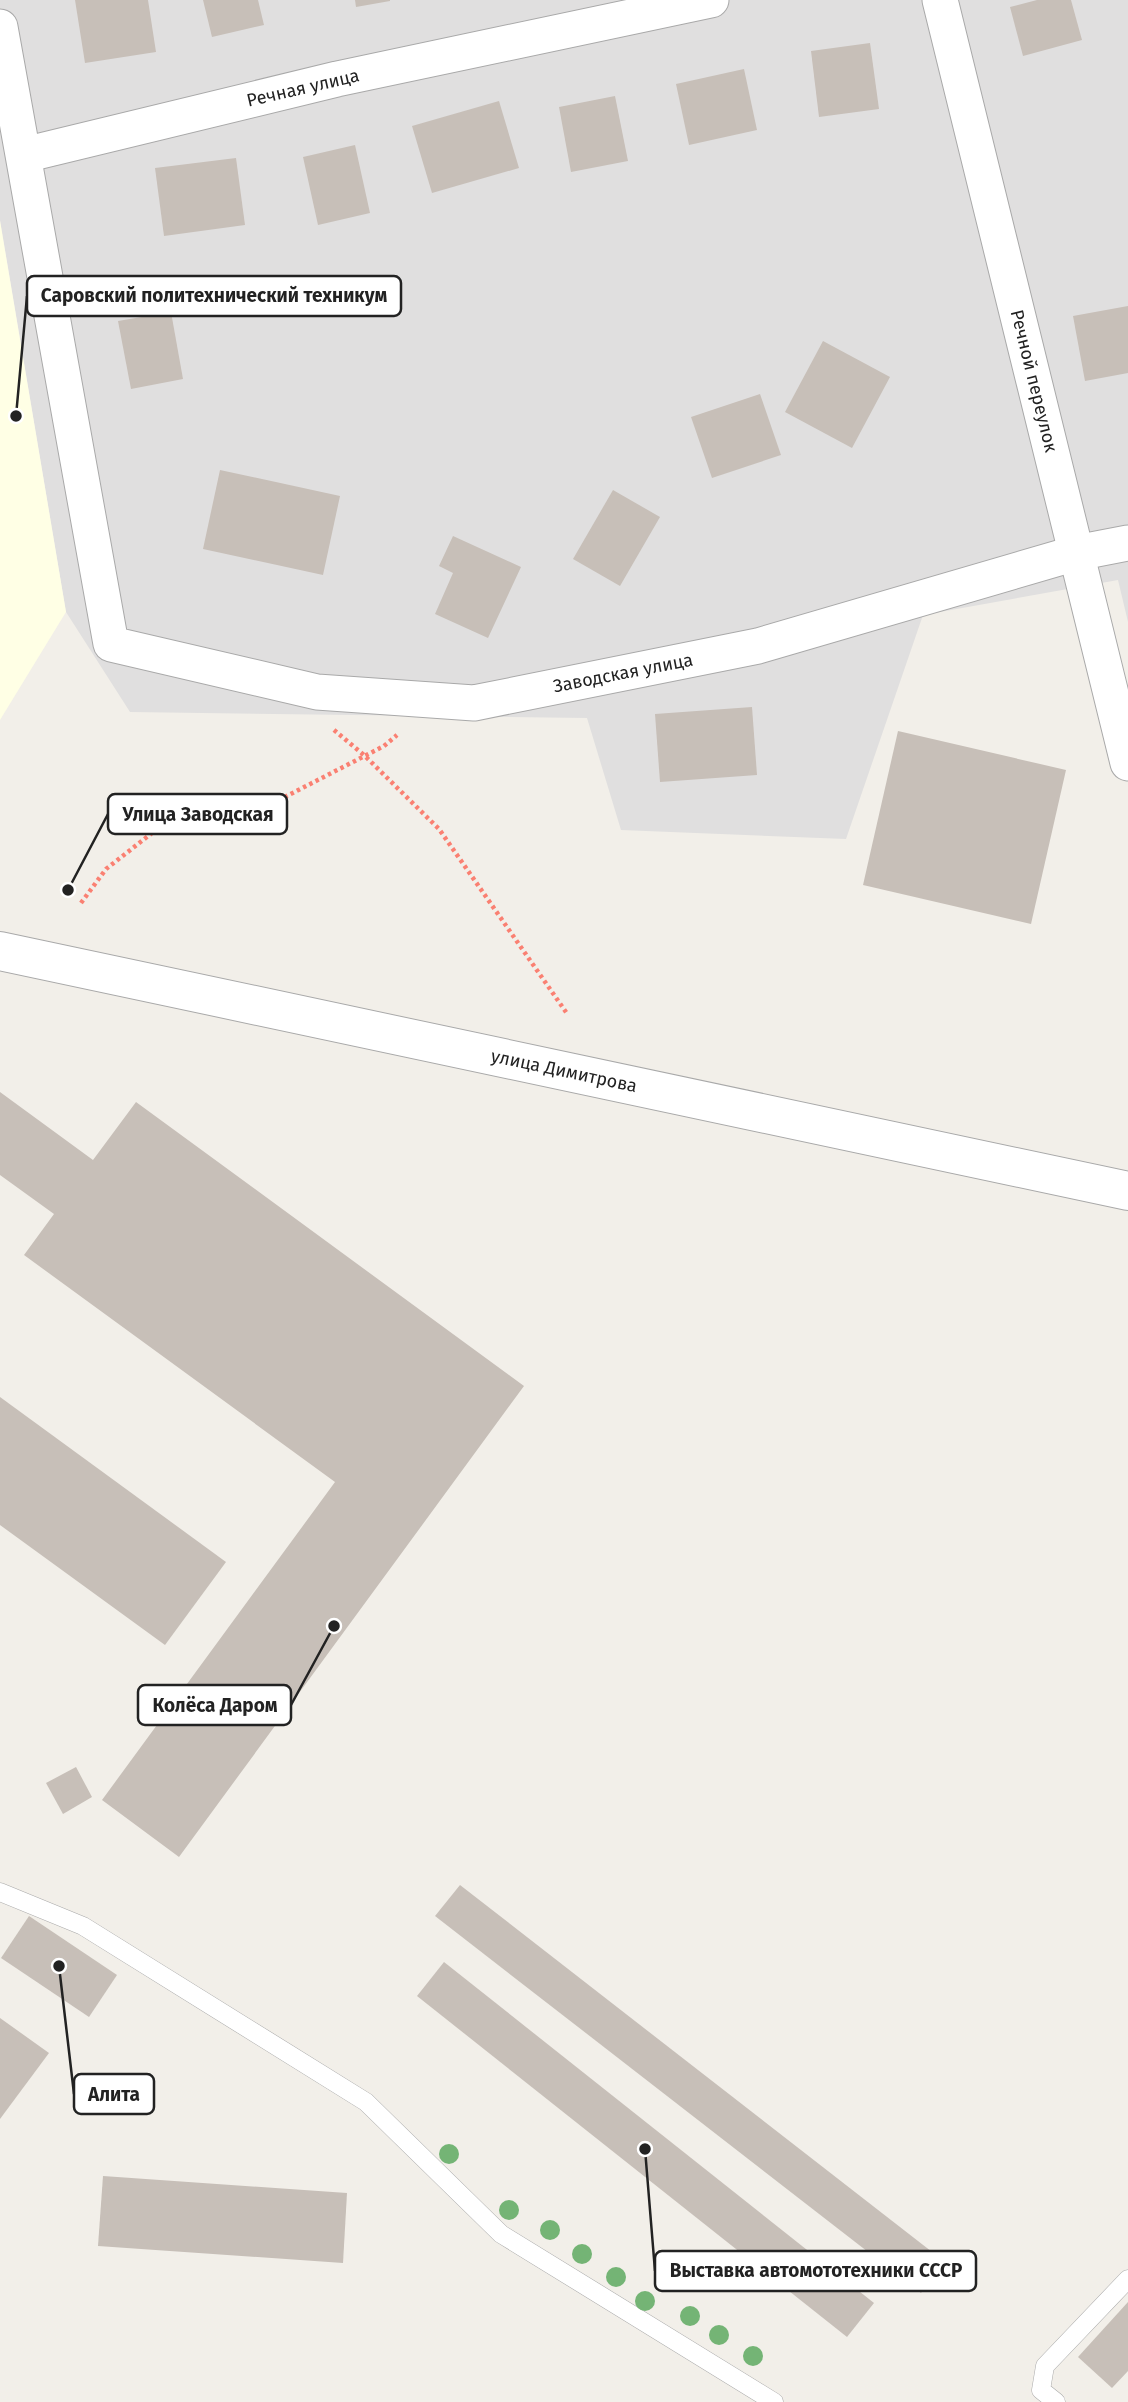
<svg xmlns="http://www.w3.org/2000/svg" width="1128" height="2402" font-family="'Fira Sans',sans-serif">
<rect width="100%" height="100%" fill="#f2efe9"/>
<path fill="#e0dfdf" d="M0,0H1128V622L1118,580L923,615L846,839L621,830L587,718L130,712L66,612L0,220Z"/>
<path fill="#ffffe5" d="M0,221L66,612L0,720Z"/>
<g fill="#c7bfb8">
<path d="M75,0H148L156,52L85,63Z"/>
<path d="M203,0H258L264,25L212,37Z"/>
<path d="M355,0H390V1L356,7Z"/>
<path d="M1037,0H1071L1082,40L1023,56L1010,7Z"/>
<path d="M870,43L879,109L819,117L811,51Z"/>
<path d="M744,69L757,130L689,145L676,84Z"/>
<path d="M615,96L628,161L571,172L559,107Z"/>
<path d="M499,101L519,168L432,193L412,126Z"/>
<path d="M355,145L370,213L318,225L303,157Z"/>
<path d="M236,158L245,225L164,236L155,168Z"/>
<path d="M1128,306V373L1085,381L1073,316Z"/>
<path d="M171,312L183,379L131,389L118,321Z"/>
<path d="M823,341L890,377L852,448L785,412Z"/>
<path d="M760,394L781,455L712,478L691,417Z"/>
<path d="M220,470L340,496L323,575L203,549Z"/>
<path d="M613,490L660,517L620,586L573,559Z"/>
<path d="M453,536L521,567L488,638L435,614L453,573L439,566Z"/>
<path d="M752,707L757,775L660,782L655,714Z"/>
<path d="M898,731L1066,770L1031,924L863,885Z"/>
<path d="M0,1092L93,1160L136,1102L524,1386L179,1857L102,1800L335,1482L24,1255L54,1214L0,1175Z"/>
<path d="M0,1397L226,1562L165,1645L0,1525Z"/>
<path d="M76,1767L92,1797L63,1814L46,1783Z"/>
<path d="M460,1885L945,2262L921,2293L435,1916Z"/>
<path d="M29,1916L117,1975L89,2017L1,1958Z"/>
<path d="M444,1962L874,2303L847,2337L417,1996Z"/>
<path d="M0,2018L49,2053L0,2119Z"/>
<path d="M103,2176L347,2193L343,2263L98,2246Z"/>
<path d="M1128,2302V2371L1112,2388L1078,2357Z"/>
</g>
<g fill="none" stroke-linecap="round" stroke-linejoin="round">
<defs>
<g id="service">
<path d="M0,1892L83,1926L366,2102L501,2234L774,2402"/>
<path d="M1056,2402L1041,2390L1045,2366L1128,2279"/>
</g>
<g id="minor">
<path d="M940,0L1128,763"/>
<path d="M0,27L111,644L317,692L474,703L758,646L1076,553L1128,543"/>
<path d="M24,155L337,79L711,0"/>
</g>
<path id="tertiary" d="M0,951L1128,1191"/>
</defs>
<use href="#service" stroke="#a9a9a9" stroke-width="19"/>
<use href="#minor" stroke="#a9a9a9" stroke-width="37"/>
<use href="#tertiary" stroke="#a9a9a9" stroke-width="40"/>
<g stroke="#fa8072" stroke-width="4.5" stroke-dasharray="3.5 3.5" stroke-linecap="butt">
<path d="M334,730L364,755L439,829L568,1015"/>
<path d="M81,903L106,869L152,833L211,820L279,800L384,746L397,735"/>
</g>
<use href="#service" stroke="#fff" stroke-width="18"/>
<use href="#minor" stroke="#fff" stroke-width="35"/>
<use href="#tertiary" stroke="#fff" stroke-width="38"/>
</g>
<g fill="#74b475">
<circle cx="449" cy="2154" r="10"/>
<circle cx="509" cy="2210" r="10"/>
<circle cx="550" cy="2230" r="10"/>
<circle cx="582" cy="2254" r="10"/>
<circle cx="616" cy="2277" r="10"/>
<circle cx="645" cy="2301" r="10"/>
<circle cx="690" cy="2316" r="10"/>
<circle cx="719" cy="2335" r="10"/>
<circle cx="753" cy="2356" r="10"/>
</g>
<g text-anchor="middle" dominant-baseline="central" stroke-width="5" stroke-linejoin="round" paint-order="stroke">
<g font-size="18" fill="#222" stroke="#fff">
<text transform="translate(303 88) rotate(-13)">Речная улица</text>
<text transform="translate(1034 381) rotate(76)">Речной переулок</text>
<text transform="translate(623 673) rotate(-11)">Заводская улица</text>
<text transform="translate(564 1071) rotate(12)">улица Димитрова</text>
</g>
</g>
<path fill="none" stroke="#222" stroke-width="2.5" d="M16 416L27 296M68 890L108 814M334 1626L291 1705M59 1966L74 2094M645 2149L655 2271"/>
<g fill="#222" stroke="#fff" stroke-width="2.5">
<circle cx="16" cy="416" r="7"/>
<circle cx="68" cy="890" r="7"/>
<circle cx="334" cy="1626" r="7"/>
<circle cx="59" cy="1966" r="7"/>
<circle cx="645" cy="2149" r="7"/>
</g>
<g fill="#fff" stroke="#222" stroke-width="2.5">
<rect x="27" y="276" width="374" height="40" rx="7"/>
<rect x="108" y="794" width="179" height="40" rx="7"/>
<rect x="138" y="1685" width="153" height="40" rx="7"/>
<rect x="74" y="2074" width="80" height="40" rx="7"/>
<rect x="655" y="2251" width="321" height="40" rx="7"/>
</g>
<g font-size="19" text-anchor="middle" font-weight="bold" fill="#222">
<text x="214" y="302">Саровский политехнический техникум</text>
<text x="198" y="821">Улица Заводская</text>
<text x="215" y="1712">Колёса Даром</text>
<text x="114" y="2101">Алита</text>
<text x="816" y="2277">Выставка автомототехники СССР</text>
</g>
</svg>
